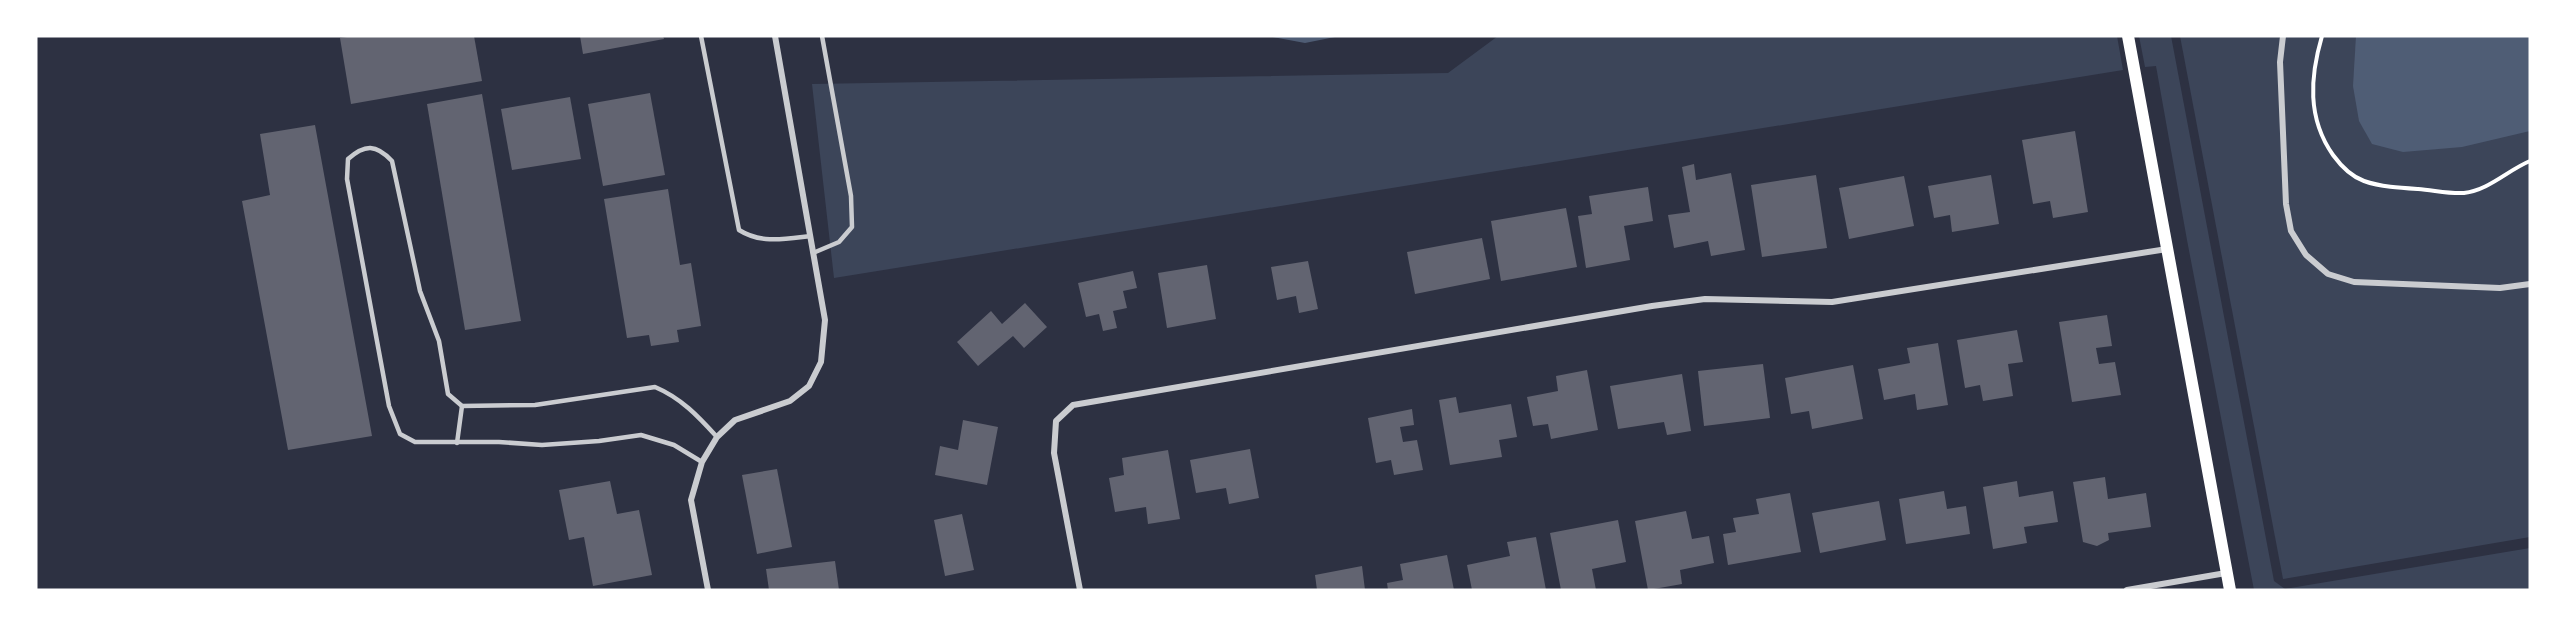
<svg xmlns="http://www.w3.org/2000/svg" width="2566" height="626" font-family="Rubik,sans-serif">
<rect width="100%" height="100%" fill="#2d3142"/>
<g fill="#3c4559">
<path d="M1498,36H2117L2123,70L834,278L812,84L1448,73Z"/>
<path d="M2139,36H2171L2274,581L2285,589L2530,548V590H2254L2187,240L2156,66L2145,67Z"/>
<path d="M2180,36H2530V537L2283,579Z"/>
</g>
<g fill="#4f5d75">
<path d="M1268,36H1340L1305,43Z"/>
<path d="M2356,36H2530V131L2462,147L2403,152L2372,144L2359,121L2353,86Z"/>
</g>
<g fill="#626471">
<path d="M354,36H474L482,81L351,104L340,38Z"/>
<path d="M580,36H663L664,39L583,54Z"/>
<path d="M650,93L665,175L603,186L588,104Z"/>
<path d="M482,94L521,321L465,330L427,104Z"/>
<path d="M570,97L581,159L512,170L501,109Z"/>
<path d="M315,125L372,436L288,450L242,201L270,195L260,134Z"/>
<path d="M2075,131L2088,212L2053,218L2050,201L2033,204L2022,140Z"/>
<path d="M1694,164L1696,180L1731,173L1745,250L1711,256L1708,241L1674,248L1668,215L1690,212L1682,167Z"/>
<path d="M1816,175L1827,248L1762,257L1751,185Z"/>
<path d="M1991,175L1999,224L1952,232L1950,215L1934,218L1928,186Z"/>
<path d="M1904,176L1914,226L1849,239L1839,188Z"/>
<path d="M1648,187L1653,221L1624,226L1630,260L1586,268L1578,216L1592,214L1589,196Z"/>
<path d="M668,189L680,265L691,263L701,326L677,330L679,342L651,346L649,335L627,338L604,199Z"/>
<path d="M1566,208L1577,267L1501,281L1491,221Z"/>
<path d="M1482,238L1490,279L1415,294L1407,252Z"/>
<path d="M1308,261L1318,309L1299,313L1296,296L1277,300L1271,267Z"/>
<path d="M1207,265L1216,319L1167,328L1158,273Z"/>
<path d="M1133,271L1137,288L1123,291L1127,308L1113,311L1117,328L1103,331L1099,314L1086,317L1078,283Z"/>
<path d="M1025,303L1047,327L1024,348L1013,336L978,366L957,342L991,311L1002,324Z"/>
<path d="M2107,315L2112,346L2096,348L2099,364L2115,362L2121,395L2072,402L2059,322Z"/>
<path d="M2017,330L2023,362L2008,364L2013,396L1983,401L1980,385L1965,388L1957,340Z"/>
<path d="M1938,343L1948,405L1917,410L1915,394L1884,400L1878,369L1910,363L1907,348Z"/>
<path d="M1763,364L1770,418L1704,426L1698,371Z"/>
<path d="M1853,365L1863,419L1812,429L1809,411L1791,414L1785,378Z"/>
<path d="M1587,370L1598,430L1551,439L1548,424L1533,426L1527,397L1558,391L1556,376Z"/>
<path d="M1682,374L1691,431L1667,435L1664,422L1618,429L1610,386Z"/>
<path d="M1456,397L1459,413L1511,404L1517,437L1499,440L1502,457L1450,465L1439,400Z"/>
<path d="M1412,409L1414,425L1400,427L1403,442L1417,440L1423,470L1394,475L1391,460L1376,463L1368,418Z"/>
<path d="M963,420L998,427L987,485L935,475L940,446L958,450Z"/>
<path d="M1250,449L1259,498L1229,504L1226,488L1196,493L1190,460Z"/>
<path d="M1168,450L1180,519L1148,524L1146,507L1115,512L1109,478L1124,475L1122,458Z"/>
<path d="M777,469L792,547L757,554L742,475Z"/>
<path d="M2105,477L2108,499L2146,493L2151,527L2108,533L2109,540L2097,546L2083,542L2073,482Z"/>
<path d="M610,481L617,514L639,510L652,575L593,586L584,537L569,540L559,490Z"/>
<path d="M2017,481L2019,497L2053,491L2058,522L2024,527L2027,543L1993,549L1983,487Z"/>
<path d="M1944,491L1947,509L1966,506L1970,534L1906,544L1899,499Z"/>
<path d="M1790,493L1801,552L1728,565L1723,534L1736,532L1733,518L1759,514L1756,499Z"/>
<path d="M1879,501L1886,540L1820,553L1812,513Z"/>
<path d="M1686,511L1692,539L1709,536L1714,563L1680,570L1682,584L1648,590L1635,521Z"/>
<path d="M962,514L974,570L945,576L934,520Z"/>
<path d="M1618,520L1626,562L1592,569L1596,590H1561L1550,533Z"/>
<path d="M1536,537L1546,590H1472L1467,565L1510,556L1507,542Z"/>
<path d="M1447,555L1454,590H1388L1387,583L1403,580L1400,564Z"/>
<path d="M835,561L839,590H769L766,569Z"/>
<path d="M1362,566L1365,590H1317L1315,575Z"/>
</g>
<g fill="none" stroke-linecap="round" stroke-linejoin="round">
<path stroke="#fff" stroke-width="4" d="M2322,36C2310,77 2307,118 2333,155C2341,166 2350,176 2364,181C2381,187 2400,188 2418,189C2433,190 2449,194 2464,193C2489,190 2508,170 2530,161"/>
<g stroke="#caccd0" stroke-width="4.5">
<path d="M701,36L739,230C761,244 785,239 810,236"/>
<path d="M813,253L839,242L852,227L851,196L822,36"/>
<path d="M457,443L462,406"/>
<path d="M702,462L674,445L641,435L599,441L542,445L499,442H415L400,434L389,406L347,179L348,159C365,144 376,144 392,161L420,291L439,341L448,394L462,406L535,405L655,387C681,398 698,416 717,437"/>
</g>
<g stroke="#caccd0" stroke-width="6">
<path d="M2283,36L2280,62L2286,204L2291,231L2306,255L2328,274L2354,282L2500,288L2530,284"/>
<path d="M708,590L691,500L702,462L717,437L735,420L790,401L809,386L821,362L825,320L775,36"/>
<path d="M1080,590L1054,453L1056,421L1073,405L1652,306L1705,299L1832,302L2167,249"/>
<path d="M2127,590L2226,573"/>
</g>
<path stroke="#fff" stroke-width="12" d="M2128,36L2230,590"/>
</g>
<rect width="2566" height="626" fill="none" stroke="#ffffff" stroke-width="75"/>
</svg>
